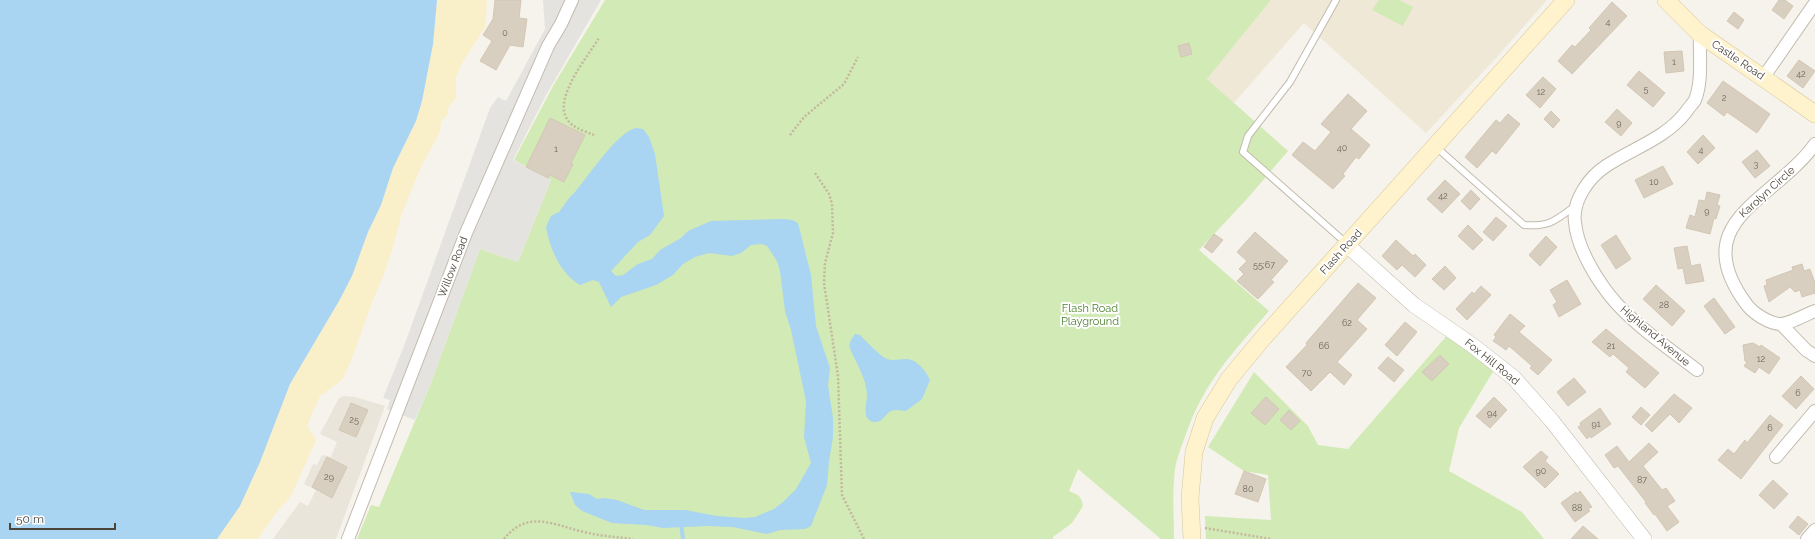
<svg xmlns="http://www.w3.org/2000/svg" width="1815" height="539" font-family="Raleway,sans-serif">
<rect width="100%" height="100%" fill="#f6f3ec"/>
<path fill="#eae5da" d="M344,396L355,397L385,406L336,539H273L300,502L308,506L316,490L304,484L313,464L317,465L322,455L331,457L337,442L320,434L339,398Z"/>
<path fill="#efe8d6" d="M1271,0H1547L1496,58L1426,133L1304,23L1234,103L1207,79Z"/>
<g fill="#d2eab5">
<path d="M605,0H1271L1207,79L1288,151L1246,200L1199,250L1269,311C1234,351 1204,382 1186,434C1182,445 1177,457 1175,469C1172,492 1174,516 1174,539H1161L1078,469L1069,491C1078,495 1081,495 1083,506L1072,523L1053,537V539H357L371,505L379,507L431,383L480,249L518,262L551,180L514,160L553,86Z"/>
<path d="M1379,0H1399L1413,7L1403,26L1372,10Z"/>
<path d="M1451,331L1497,365L1459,428L1449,471L1522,512L1544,539H1206L1205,516L1271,520L1268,475L1244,471L1208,447L1254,372L1308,426L1318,445L1348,449Z"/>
</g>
<path fill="#f9efc9" d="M437,0H487L485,27L461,65L456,78V98L448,108V114L441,122L440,132L420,169L401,216L395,240L385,271L371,305L351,361L342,380L320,396L307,426L316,440L291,496L275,514L258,539H217L240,506L260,462L290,384L339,301L352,276L368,232L381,205L393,168L416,121L422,101L433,44Z"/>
<path fill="#e5e3e0" d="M543,0H601L545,97L513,160L551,180L518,262L480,249L431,383L415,420L387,409L390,400L383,398L404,346L490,108L498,97L506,101L545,29Z"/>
<g fill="#a9d4f2">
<path d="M0,0H437L433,44L422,101L416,121L393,168L381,205L368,232L352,276L339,301L290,384L260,462L240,506L217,539H0Z"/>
<path d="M636,128L643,129L649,137L655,154L664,216L650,235L638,242L611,271L616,276L623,275L638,264L652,259L660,250L681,238L688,231L711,221L784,219L792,220L798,223L811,275L816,326L830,368L828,385L833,418V437L829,461L827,485L811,526L805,529L780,530L767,534L733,527L707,526L663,528L646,525L612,523L582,511L575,505L570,492L589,494L597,499L604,498L617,500L644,510H685L717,516L745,518L755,517L774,509L783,502L796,489L811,463L804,437L806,401L791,330L785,311L780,271L777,261L767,246L762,244L751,245L741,253L732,256L709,253L695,257L683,264L673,275L656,285L621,297L611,307L599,282L593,280L580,285C560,273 550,249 546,227L551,216L559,212L570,197L575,192C588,177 618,131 636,128Z"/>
<path d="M855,334L860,335C865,340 881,357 887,359C894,361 899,359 906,359C917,359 926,371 930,380L922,399L906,411C901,411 897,409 891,411C885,414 883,423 874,422C861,420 867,404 867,396C867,378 855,362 849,346L851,340Z"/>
</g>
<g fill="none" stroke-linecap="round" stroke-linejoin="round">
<path stroke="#a9d4f2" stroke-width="4" d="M681,523L683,539"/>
</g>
<g fill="#d8cfc1" stroke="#d3c7b4">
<path d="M495,0H521L519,18L527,19L523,47L510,45L496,70L480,61L492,41L483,35L493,19Z"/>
<path d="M1779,0H1785L1793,6L1784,19L1772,10Z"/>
<path d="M1612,2L1627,16L1572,74L1558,61L1572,45L1575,47L1591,30L1589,28Z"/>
<path d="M1734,12L1744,20L1738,29L1727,21Z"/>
<path d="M1189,43L1192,54L1181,57L1178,46Z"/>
<path d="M1682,51L1684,71L1666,73L1664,52Z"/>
<path d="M1799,60L1815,71L1803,88L1787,76Z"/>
<path d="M1639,71L1665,93L1653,107L1627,85Z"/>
<path d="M1543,77L1556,89L1540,108L1526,95Z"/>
<path d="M1723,81L1770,114L1757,133L1727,112L1724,116L1707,103Z"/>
<path d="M1348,94L1367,111L1351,129L1370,145L1359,159L1356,157L1343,174L1345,176L1333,189L1292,155L1303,142L1315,151L1331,132L1321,124Z"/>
<path d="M1617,109L1632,123L1621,136L1605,122Z"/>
<path d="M1551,111L1560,120L1553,128L1544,119Z"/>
<path d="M1508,114L1520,124L1496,154L1492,151L1477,168L1465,157L1496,120L1500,123Z"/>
<path d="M550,118L585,135L571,163L573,164L564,182L550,175L548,178L526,167Z"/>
<path d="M1703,135L1715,148L1698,164L1687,152Z"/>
<path d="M1757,150L1770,166L1755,178L1742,162Z"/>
<path d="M1663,166L1673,184L1644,198L1635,180Z"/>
<path d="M1445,180L1460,194L1442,213L1427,199Z"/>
<path d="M1471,190L1480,199L1470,210L1461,201Z"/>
<path d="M1707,192L1720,195L1717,205L1720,206L1716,219L1714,218L1710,234L1686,228L1690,215L1695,217L1699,200L1705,201Z"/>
<path d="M1496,217L1507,226L1493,241L1483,232Z"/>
<path d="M1468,225L1483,240L1473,250L1458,236Z"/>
<path d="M1255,232L1288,261L1271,280L1274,282L1258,299L1237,281L1244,274L1239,269L1247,261L1237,252Z"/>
<path d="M1214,234L1223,240L1212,253L1204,247Z"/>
<path d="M1616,235L1631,259L1616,269L1601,245Z"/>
<path d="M1546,236L1557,247L1540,266L1529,255Z"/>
<path d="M1396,240L1413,256L1415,254L1426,265L1415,277L1402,265L1397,270L1382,256Z"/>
<path d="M1687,246L1691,266L1700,264L1704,281L1686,284L1683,268L1678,269L1674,248Z"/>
<path d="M1802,264L1804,271L1810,269L1815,283V293L1802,297L1800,290L1795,292L1790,287L1769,302L1764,286L1767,285L1766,280L1793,270L1792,267Z"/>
<path d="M1445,266L1456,278L1444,290L1432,279Z"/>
<path d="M1567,280L1581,304L1559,317L1553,305L1557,302L1550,290Z"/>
<path d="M1358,283L1376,298L1357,320L1367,329L1337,362L1352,375L1344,385L1330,372L1311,391L1286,367L1307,345L1306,343Z"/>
<path d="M1656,285L1685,311L1672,326L1643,299Z"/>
<path d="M1481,286L1491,295L1467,320L1456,309L1472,292L1474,294Z"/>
<path d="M1714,298L1735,327L1725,334L1704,306Z"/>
<path d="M1510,314L1525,326L1519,332L1552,360L1538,375L1530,368L1532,366L1509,346L1506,350L1493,341L1496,337L1494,335Z"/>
<path d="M1405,322L1417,332L1397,356L1385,345Z"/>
<path d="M1606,329L1659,373L1645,388L1626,372L1629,368L1613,354L1610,357L1592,342Z"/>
<path d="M1753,343L1760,347L1761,345L1780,358L1769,374L1759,367L1755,373L1744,366L1747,362L1745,361L1743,345Z"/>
<path d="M1440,355L1449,364L1432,381L1422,372Z"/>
<path d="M1388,357L1404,370L1394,382L1378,368Z"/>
<path d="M1801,376L1814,389L1796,409L1782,396Z"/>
<path d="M1574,378L1586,392L1568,406L1557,392Z"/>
<path d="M1674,394L1692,408L1679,423L1670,414L1652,432L1645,425Z"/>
<path d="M1266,397L1279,409L1265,425L1251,413Z"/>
<path d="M1494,397L1507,410L1490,428L1476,416Z"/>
<path d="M351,403L368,410L356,437L339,430Z"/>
<path d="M1641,407L1650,415L1641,425L1632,417Z"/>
<path d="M1600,408L1611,424L1591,438L1590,436L1587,439L1578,427L1581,425L1580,423Z"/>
<path d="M1289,410L1300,421L1291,430L1280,420Z"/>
<path d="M1770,415L1783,425L1741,479L1718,460L1728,449L1734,454L1745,440L1747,443Z"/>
<path d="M1649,443L1658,452L1643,466L1662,490L1666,488L1675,501L1667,506L1679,522L1667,531L1655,514L1654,515L1645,503L1646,502L1618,466L1614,468L1605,455L1617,446L1629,462Z"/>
<path d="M1541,451L1548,457L1545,461L1559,474L1545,488L1523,467Z"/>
<path d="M327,457L347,467L332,498L312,487Z"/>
<path d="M1244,471L1266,479L1258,502L1235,494Z"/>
<path d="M1773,480L1788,494L1774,509L1759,495Z"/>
<path d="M1580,491L1592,507L1588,509L1590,511L1575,522L1561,503L1576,492L1577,494Z"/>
<path d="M1798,516L1808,524L1799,535L1789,527Z"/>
<path d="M1583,526L1598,539H1571Z"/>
</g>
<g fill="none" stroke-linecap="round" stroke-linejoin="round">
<defs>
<g id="service">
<path d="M1336,0L1290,82L1248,136L1243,152L1346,243"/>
<path d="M1436,147L1524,225C1549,227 1555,221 1575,206"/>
</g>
<g id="minor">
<path d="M1763,78L1815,3"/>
<path d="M1815,144C1774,201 1684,221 1747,305C1754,314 1770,324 1781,324C1789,324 1807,314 1815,311"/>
<path d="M1781,324L1806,350L1815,356"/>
<path d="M1697,370C1671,350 1639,328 1617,304C1599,284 1577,249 1575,222C1572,201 1589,177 1606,166C1633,148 1665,139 1686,112C1688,108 1693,104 1695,100C1703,80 1699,55 1700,34"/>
<path d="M1776,457L1815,411"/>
<path d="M348,539L466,233L548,46L561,24L572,0"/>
<path d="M1807,539L1815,530"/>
</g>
<path id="tertiary" d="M1347,245L1414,305L1472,345L1514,378L1552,421L1644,539"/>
<g id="secondary">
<path d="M1666,0L1700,34L1815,114"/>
<path d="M1192,539L1190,498L1194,452L1205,418L1229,379L1263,338L1566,0"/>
</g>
</defs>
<use href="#service" stroke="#c2bbae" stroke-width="8"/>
<use href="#minor" stroke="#c2bbae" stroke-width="14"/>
<use href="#tertiary" stroke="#c2bbae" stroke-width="16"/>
<use href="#secondary" stroke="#d6c79b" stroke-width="18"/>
<g stroke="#c4b79f" stroke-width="2.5" stroke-dasharray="2 2" stroke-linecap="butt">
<path d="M594,135C585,131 572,128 567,119C553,98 588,56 599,38"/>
<path d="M790,135L804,117L844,84L858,57"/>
<path d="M815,173L829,194L832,204L833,233L825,263L824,283L838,376L842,495L864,539"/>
<path d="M1205,528L1271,539"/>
<path d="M504,539C528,509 554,525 584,532C600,536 617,537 633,539"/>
</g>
<use href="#service" stroke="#fff" stroke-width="6"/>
<use href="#minor" stroke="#fff" stroke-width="12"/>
<use href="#tertiary" stroke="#fff" stroke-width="15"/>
<use href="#secondary" stroke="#fff3cd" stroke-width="17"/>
</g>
<g text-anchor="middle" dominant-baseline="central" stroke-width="4" stroke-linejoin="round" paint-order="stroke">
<g font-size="9" fill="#6e675b">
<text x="1608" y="22">4</text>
<text x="505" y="33">0</text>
<text x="1674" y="62">1</text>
<text x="1801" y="74">42</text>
<text x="1646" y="89">5</text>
<text x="1541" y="92">12</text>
<text x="1724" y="98">2</text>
<text x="1619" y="123">9</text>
<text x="1342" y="148">40</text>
<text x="556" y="149">1</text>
<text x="1701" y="150">4</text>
<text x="1756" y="164">3</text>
<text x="1654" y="182">10</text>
<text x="1443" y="196">42</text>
<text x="1707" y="211">9</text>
<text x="1264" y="265">55;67</text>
<text x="1664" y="305">28</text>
<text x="1347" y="323">62</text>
<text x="1324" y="346">66</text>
<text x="1611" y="346">21</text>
<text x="1761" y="359">12</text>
<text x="1307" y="373">70</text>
<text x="1798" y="393">6</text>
<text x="1492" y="413">94</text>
<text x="354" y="420">25</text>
<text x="1596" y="424">91</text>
<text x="1770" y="428">6</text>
<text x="1541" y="471">90</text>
<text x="329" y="477">29</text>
<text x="1642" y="480">87</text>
<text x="1248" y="489">80</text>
<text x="1577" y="508">88</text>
</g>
<g font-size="11" fill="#4b4439" stroke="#fff">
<text transform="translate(1738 60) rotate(34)">Castle Road</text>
<text transform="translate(1767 192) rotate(-42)">Karolyn Circle</text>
<text transform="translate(1341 252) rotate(-48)">Flash Road</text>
<text transform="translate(453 267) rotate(-69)">Willow Road</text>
<text transform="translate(1655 336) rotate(40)">Highland Avenue</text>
<text transform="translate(1492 362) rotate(39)">Fox Hill Road</text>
</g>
<g font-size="11" fill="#4a7f2a" stroke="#fff">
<text x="1090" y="308">Flash Road<tspan x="1090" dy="13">Playground</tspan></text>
</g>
</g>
<path d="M10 523v6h105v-6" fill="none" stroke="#4b4439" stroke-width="2"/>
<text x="16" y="523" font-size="12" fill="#4b4439" stroke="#ffffff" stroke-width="3" paint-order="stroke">50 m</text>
</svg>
